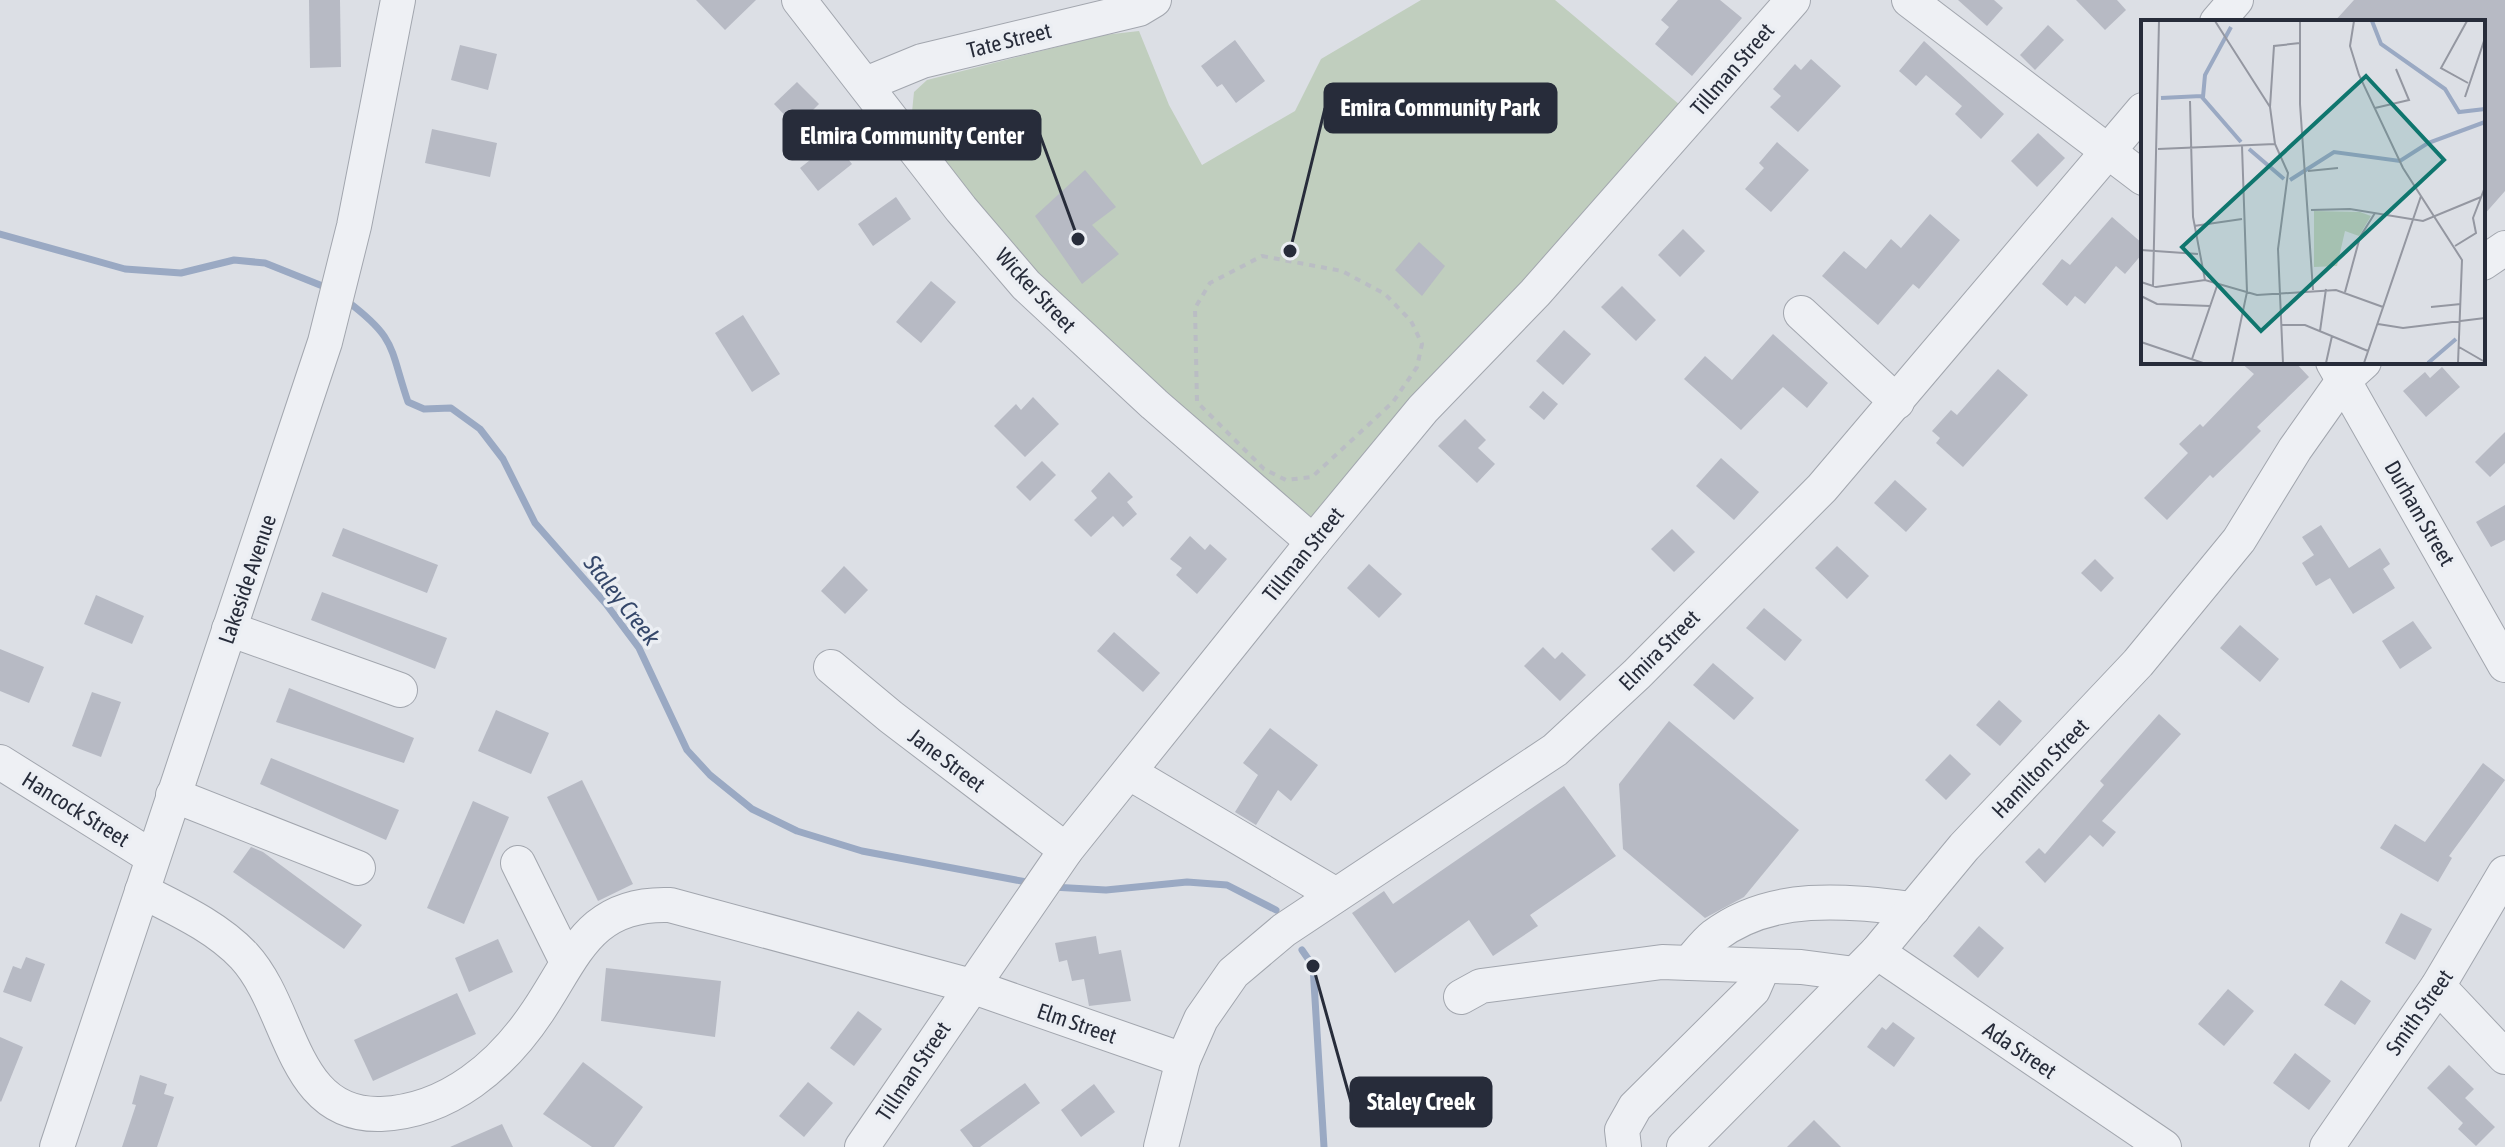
<svg xmlns="http://www.w3.org/2000/svg" width="2505" height="1147" font-family="'Asap Condensed',sans-serif">
<rect width="100%" height="100%" fill="#dcdfe5"/>
<path fill="#c0cebe" d="M1421,0H1555L1680,105L1325,515L1302,519L1075,317L965,193L912,112L914,92L927,80L1104,35L1139,31L1169,105L1202,165L1295,111L1321,59Z"/>
<g fill="none" stroke-linecap="round" stroke-linejoin="round">
<g stroke="#9aa9c3" stroke-width="7">
<path d="M0,234L125,269L181,273L234,260L265,263L330,289"/>
<path d="M347,301C397,339 389,346 408,402L424,409L451,408L480,429L503,459L535,523L606,604L639,648L687,750L710,775L752,809L797,831L862,851L1032,883"/>
<path d="M1052,887L1106,890L1187,882L1227,885L1276,910"/>
<path d="M1302,950L1313,966L1324,1147"/>
</g>
</g>
<g fill="#b7bac4">
<path d="M309,0H340L341,67L310,68Z"/>
<path d="M696,0H756L725,30Z"/>
<path d="M1678,0H1720L1742,18L1692,76L1655,44L1669,27L1661,20Z"/>
<path d="M1958,0H1994L2003,8L1987,26Z"/>
<path d="M2076,0H2117L2126,10L2105,30Z"/>
<path d="M2354,0H2505V191L2483,216V22H2334Z"/>
<path d="M2048,25L2064,40L2035,70L2020,55Z"/>
<path d="M1235,40L1265,81L1236,103L1222,84L1217,87L1201,66Z"/>
<path d="M1924,41L2004,114L1981,139L1955,114L1962,106L1926,75L1916,86L1899,71Z"/>
<path d="M460,45L497,54L488,90L451,80Z"/>
<path d="M1811,59L1841,86L1798,132L1770,107L1781,96L1773,89L1795,64L1801,70Z"/>
<path d="M797,82L819,104L796,127L774,104Z"/>
<path d="M432,129L497,143L490,177L425,163Z"/>
<path d="M2038,133L2065,158L2037,187L2011,161Z"/>
<path d="M834,141L852,164L818,191L800,168Z"/>
<path d="M1777,142L1809,170L1771,212L1745,189L1764,168L1759,163Z"/>
<path d="M1085,170L1116,207L1092,225L1119,254L1082,284L1035,216Z"/>
<path d="M896,197L911,219L873,246L858,224Z"/>
<path d="M1930,214L1960,240L1919,289L1913,284L1878,325L1822,276L1844,251L1866,269L1891,239L1901,248Z"/>
<path d="M2112,217L2143,244V253L2125,274L2116,266L2085,304L2075,296L2067,306L2042,284L2062,259L2070,265Z"/>
<path d="M1683,229L1705,251L1680,277L1658,255Z"/>
<path d="M1419,242L1445,266L1422,296L1395,270Z"/>
<path d="M931,281L956,302L921,343L896,322Z"/>
<path d="M1622,286L1656,320L1636,341L1601,307Z"/>
<path d="M743,315L780,374L752,392L715,333Z"/>
<path d="M1564,330L1591,354L1563,385L1536,361Z"/>
<path d="M1773,334L1828,383L1807,408L1783,387L1741,430L1684,379L1705,356L1732,380Z"/>
<path d="M2240,362H2295L2309,377L2257,427L2261,431L2241,451L2213,478L2210,475L2167,520L2144,498L2188,453L2179,444L2200,424L2203,427L2254,374Z"/>
<path d="M2442,367L2460,387L2426,417L2403,391L2425,372L2430,378Z"/>
<path d="M1998,369L2028,395L1963,467L1936,443L1940,438L1932,431L1951,410L1957,415Z"/>
<path d="M1543,391L1558,404L1544,420L1529,407Z"/>
<path d="M1033,397L1059,424L1025,457L994,426L1016,404L1021,410Z"/>
<path d="M1465,419L1486,440L1478,448L1495,464L1477,483L1438,446Z"/>
<path d="M2505,432V463L2490,477L2475,462Z"/>
<path d="M1721,458L1759,492L1734,520L1696,486Z"/>
<path d="M1042,461L1056,475L1030,501L1016,487Z"/>
<path d="M1109,472L1133,497L1127,502L1137,514L1123,527L1113,516L1091,537L1074,520L1097,498L1091,491Z"/>
<path d="M1895,480L1927,509L1906,532L1874,503Z"/>
<path d="M2505,505V540L2491,547L2476,522Z"/>
<path d="M2321,525L2349,568L2380,548L2390,564L2383,569L2395,588L2353,614L2330,578L2316,586L2302,563L2314,555L2302,537Z"/>
<path d="M343,528L438,565L427,593L332,556Z"/>
<path d="M1672,529L1695,552L1674,572L1651,549Z"/>
<path d="M1190,536L1205,550L1210,544L1227,559L1197,594L1176,575L1182,568L1170,559Z"/>
<path d="M1837,546L1869,576L1847,599L1815,568Z"/>
<path d="M2095,559L2114,578L2101,592L2081,573Z"/>
<path d="M1369,564L1402,594L1379,618L1347,588Z"/>
<path d="M844,566L868,590L845,614L821,591Z"/>
<path d="M322,592L447,638L435,669L311,620Z"/>
<path d="M96,595L144,616L132,644L84,624Z"/>
<path d="M1764,608L1802,640L1785,661L1746,628Z"/>
<path d="M2413,621L2432,648L2400,669L2382,641Z"/>
<path d="M2240,625L2279,659L2260,682L2220,648Z"/>
<path d="M1114,632L1160,673L1143,692L1097,651Z"/>
<path d="M1543,647L1555,659L1562,652L1586,675L1560,701L1524,666Z"/>
<path d="M0,649L44,667L29,703L0,691Z"/>
<path d="M1713,663L1754,698L1734,720L1693,685Z"/>
<path d="M289,688L414,738L404,763L276,722Z"/>
<path d="M92,692L121,702L101,757L72,746Z"/>
<path d="M1999,700L2022,721L2000,746L1976,725Z"/>
<path d="M496,710L549,733L531,774L478,751Z"/>
<path d="M2159,714L2181,734L2102,821L2116,832L2103,847L2090,835L2045,883L2025,862L2039,848L2045,854L2104,785L2100,781Z"/>
<path d="M1669,721L1799,830L1744,897L1705,918L1623,849L1619,784Z"/>
<path d="M1270,728L1318,765L1291,801L1278,790L1256,825L1235,812L1258,775L1243,763Z"/>
<path d="M1950,754L1971,774L1946,800L1925,780Z"/>
<path d="M271,758L399,810L386,840L260,784Z"/>
<path d="M2483,763L2505,780L2449,856L2452,858L2438,882L2380,848L2395,824L2425,842Z"/>
<path d="M582,780L633,884L598,901L547,797Z"/>
<path d="M1564,786L1616,856L1530,915L1538,926L1493,956L1469,920L1395,973L1352,913L1384,891L1393,904Z"/>
<path d="M473,801L509,817L464,924L427,908Z"/>
<path d="M251,847L263,852L362,925L344,949L233,872Z"/>
<path d="M2401,913L2432,929L2415,960L2385,943Z"/>
<path d="M1979,926L2004,948L1978,978L1953,956Z"/>
<path d="M1096,936L1099,954L1121,950L1131,1001L1089,1006L1084,979L1072,981L1067,960L1059,962L1055,943Z"/>
<path d="M498,939L513,972L469,992L455,958Z"/>
<path d="M26,957L45,964L31,1002L3,992L13,966L21,969Z"/>
<path d="M606,968L721,981L715,1037L601,1021Z"/>
<path d="M2341,980L2371,1001L2355,1025L2324,1005Z"/>
<path d="M2228,989L2254,1011L2224,1046L2198,1024Z"/>
<path d="M457,993L476,1034L373,1081L354,1040Z"/>
<path d="M858,1011L882,1029L854,1066L830,1048Z"/>
<path d="M1893,1022L1915,1038L1894,1067L1867,1047L1882,1027L1886,1030Z"/>
<path d="M0,1037L23,1047L1,1102L0,1101Z"/>
<path d="M2295,1053L2331,1081L2309,1110L2273,1083Z"/>
<path d="M583,1062L643,1107L614,1147H592L543,1114Z"/>
<path d="M2449,1065L2474,1089L2465,1098L2495,1127L2476,1146L2458,1129L2463,1123L2427,1088Z"/>
<path d="M140,1075L167,1084L164,1094L174,1097L157,1147H122L136,1105L132,1104Z"/>
<path d="M808,1082L833,1103L804,1137L779,1116Z"/>
<path d="M1025,1083L1040,1103L980,1147H973L960,1130Z"/>
<path d="M1094,1084L1115,1112L1081,1137L1061,1110Z"/>
<path d="M1814,1120L1841,1147H1787Z"/>
<path d="M502,1124L513,1147H450Z"/>
</g>
<g fill="none" stroke-linecap="round" stroke-linejoin="round">
<defs>
<g id="minor">
<path d="M799,0L961,209L1026,285L1154,404L1313,542"/>
<path d="M1909,0L2143,178"/>
<path d="M2217,22L2236,0"/>
<path d="M866,84L922,61L1139,9L1154,0"/>
<path d="M2483,263L2505,248"/>
<path d="M1801,313L1897,402"/>
<path d="M2333,362L2505,665"/>
<path d="M229,629L400,690"/>
<path d="M831,667L891,717L1066,850"/>
<path d="M0,762L152,857"/>
<path d="M1130,773L1336,895"/>
<path d="M173,795L358,868"/>
<path d="M518,863L566,960"/>
<path d="M142,891C177,909 217,927 244,956C293,1009 290,1117 381,1114C449,1111 502,1065 538,1011C575,956 589,902 670,905L971,986L1183,1060"/>
<path d="M1877,952L2164,1147"/>
<path d="M1689,963C1697,954 1705,943 1714,936C1772,892 1846,901 1913,909"/>
<path d="M2438,986L2505,1057"/>
<path d="M1461,997L1481,986L1662,962L1801,967L1855,974"/>
<path d="M57,1147L325,342L354,226L398,0"/>
<path d="M862,1147L1066,850L1313,542L1423,409L1535,293L1793,0"/>
<path d="M1161,1147L1183,1060L1201,1019L1233,973L1284,930L1555,750L1637,674L1822,488L2143,110"/>
<path d="M1624,1147L1622,1130L1635,1107L1753,990L1763,967"/>
<path d="M1684,1147L1877,952L1964,847L2138,663L2239,540L2295,449L2343,381L2364,362"/>
<path d="M2327,1147L2438,986L2505,873"/>
</g>
</defs>
<use href="#minor" stroke="#a2a6ae" stroke-width="36"/>
<path stroke="#babdc4" stroke-width="4" stroke-dasharray="6 6" stroke-linecap="butt" d="M1262,256L1342,271L1385,294L1411,321L1422,344L1417,367L1393,402L1312,477L1286,480L1264,469L1197,402L1195,308L1210,283Z"/>
<use href="#minor" stroke="#eef0f4" stroke-width="34"/>
</g>
<g text-anchor="middle" dominant-baseline="central" stroke-width="7" stroke-linejoin="round" paint-order="stroke">
<g font-size="22" fill="#272c3a" stroke="#ebeef3">
<text transform="translate(1009 40) rotate(-14)">Tate Street</text>
<text transform="translate(1732 69) rotate(-49)">Tillman Street</text>
<text transform="translate(1036 290) rotate(47)">Wicker Street</text>
<text transform="translate(2420 513) rotate(60)">Durham Street</text>
<text transform="translate(1303 554) rotate(-51)">Tillman Street</text>
<text transform="translate(247 579) rotate(-71)">Lakeside Avenue</text>
<text transform="translate(1659 650) rotate(-45)">Elmira Street</text>
<text transform="translate(947 760) rotate(37)">Jane Street</text>
<text transform="translate(2040 768) rotate(-46)">Hamilton Street</text>
<text transform="translate(76 809) rotate(32)">Hancock Street</text>
<text transform="translate(2419 1012) rotate(-55)">Smith Street</text>
<text transform="translate(1077 1023) rotate(19)">Elm Street</text>
<text transform="translate(2020 1050) rotate(34)">Ada Street</text>
<text transform="translate(913 1071) rotate(-56)">Tillman Street</text>
</g>
<g font-size="24" font-style="italic" fill="#35476a" stroke="#ebeef3">
<text transform="translate(622 600) rotate(52)">Staley Creek</text>
</g>
</g>
<g transform="translate(2141 20)">
<rect width="344" height="344" fill="#dcdfe5"/>
<path d="M219,192L230,196L218,216L204,211L196,246L173,247V191Z" fill="#c0cebe"/>
<path fill="none" stroke="#9aa9c3" stroke-width="4" d="M231,1L240,24L304,69L318,92L344,89M62,77L64,55L90,7M20,78L60,76L100,122M108,129L143,159M149,160L193,132L259,141L287,123L344,102M287,343L315,319"/>
<path fill="none" stroke="#9497a1" stroke-width="2" d="M74,1L129,87M159,1V84L172,270M213,1L209,26L218,55L262,148L321,240L317,343M326,1L300,48L327,63M324,77L344,18M49,81L52,197L64,260M234,88L268,80L255,49M17,129L134,124M167,151L197,148M170,190L209,189L282,201L340,177M53,206L101,199M314,226L335,213L332,198L344,167M0,230L57,234M0,262L15,267L64,260L116,275L195,270L242,287M12,266L18,1M204,272L219,217L234,193M0,276L16,284L69,286M290,287L320,284M237,304L262,308L344,298M140,305H164L227,331M179,311L185,269M0,322L62,343M318,327L344,342M51,339L77,263M91,343L106,272L101,126M142,343L137,229L147,153L134,124L129,87L133,26L159,23M185,343L191,316M223,343L280,176"/>
<path fill="#0f766e" fill-opacity="0.15" stroke="#0f766e" stroke-width="4" d="M225,56L303,140L120,311L41,227Z"/>
<rect width="344" height="344" fill="none" stroke="#272c3a" stroke-width="4"/>
</g>
<path fill="none" stroke="#272c3a" stroke-width="3" d="M1290 251L1325 108M1078 239L1040 135M1313 966L1351 1102"/>
<g fill="#272c3a" stroke="#ebeef3" stroke-width="3">
<circle cx="1290" cy="251" r="8"/>
<circle cx="1078" cy="239" r="8"/>
<circle cx="1313" cy="966" r="8"/>
</g>
<g fill="#272c3a" stroke="#272c3a" stroke-width="3">
<rect x="1325" y="84" width="231" height="48" rx="8"/>
<rect x="784" y="111" width="256" height="48" rx="8"/>
<rect x="1351" y="1078" width="140" height="48" rx="8"/>
</g>
<g font-size="24" text-anchor="middle" font-weight="bold" fill="#fff">
<text x="1440" y="116">Emira Community Park</text>
<text x="912" y="144">Elmira Community Center</text>
<text x="1421" y="1110">Staley Creek</text>
</g>
</svg>
